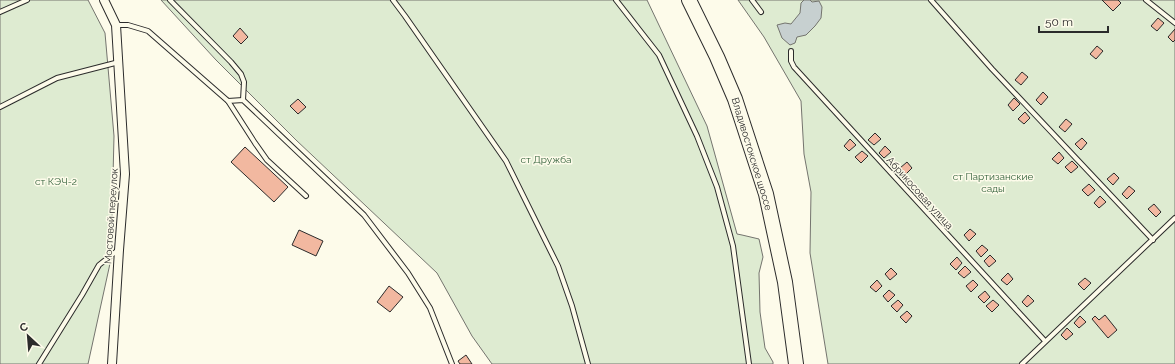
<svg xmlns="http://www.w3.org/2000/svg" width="1175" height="364" font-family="Raleway,sans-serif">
<rect width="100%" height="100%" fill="#fdfbea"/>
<g fill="#deebd1" stroke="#74746e">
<path d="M0,0H88L105,33L114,136L111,259L88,364H0Z"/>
<path d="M161,0H647L707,126L737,234L742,235L759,239L763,257L759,273L760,312L765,348L773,362V364H492L472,336L437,273L296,140L216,60Z"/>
<path d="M738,0H1175V364H828L810,253L811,192L804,154L801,101L764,37Z"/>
</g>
<path fill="#c7d0d0" stroke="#74746e" d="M804,0H810L812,2L819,1L822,7L821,18L815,26L806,35L797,37L795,43L790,45L782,38L777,25L785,23L791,24L800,13L801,3Z"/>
<g fill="#f2b8a0" stroke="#2b2b2b">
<path d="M1102,0H1118L1121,3L1113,11Z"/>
<path d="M1158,18L1164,23L1157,31L1151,26Z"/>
<path d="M240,28L248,37L241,44L233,36Z"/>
<path d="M1175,29V40L1173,42L1168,37Z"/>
<path d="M1097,46L1103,51L1096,59L1090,54Z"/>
<path d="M1022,72L1028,77L1021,85L1015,80Z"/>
<path d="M1043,92L1048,97L1041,105L1036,100Z"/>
<path d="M1014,98L1020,104L1013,111L1008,105Z"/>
<path d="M298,99L306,107L298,114L290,106Z"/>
<path d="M1025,112L1030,118L1024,124L1018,119Z"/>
<path d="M1066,119L1072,124L1065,132L1059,127Z"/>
<path d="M875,133L881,139L874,145L868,140Z"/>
<path d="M1082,138L1087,143L1081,150L1075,144Z"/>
<path d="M850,139L856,145L849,151L844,146Z"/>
<path d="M885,146L891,152L884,158L879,153Z"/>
<path d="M245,147L288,187L274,202L231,162Z"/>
<path d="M862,151L868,156L861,163L855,157Z"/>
<path d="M1059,152L1064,158L1058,164L1052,159Z"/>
<path d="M1072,161L1078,167L1071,173L1065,167Z"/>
<path d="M907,162L912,168L906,174L900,168Z"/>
<path d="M1114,173L1119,178L1113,185L1107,179Z"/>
<path d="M1089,184L1095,190L1088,196L1082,190Z"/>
<path d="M1129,186L1135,191L1127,199L1122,194Z"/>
<path d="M1100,196L1106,202L1099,208L1094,203Z"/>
<path d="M1154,204L1161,212L1156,217L1148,209Z"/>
<path d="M970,229L976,234L969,241L964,235Z"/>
<path d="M299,230L323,241L316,256L292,245Z"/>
<path d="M982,245L988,250L981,257L976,251Z"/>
<path d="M990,255L996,261L989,267L984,261Z"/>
<path d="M957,257L962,263L956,270L950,264Z"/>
<path d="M965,266L971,272L964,278L958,273Z"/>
<path d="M891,268L897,274L890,280L885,274Z"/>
<path d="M1008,273L1013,279L1007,285L1001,280Z"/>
<path d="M1085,278L1091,283L1084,290L1078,284Z"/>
<path d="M877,280L882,286L876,292L870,287Z"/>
<path d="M973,280L978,285L971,292L966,286Z"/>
<path d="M389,286L403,297L390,312L377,302Z"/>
<path d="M889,290L895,295L888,302L883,296Z"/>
<path d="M985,291L990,297L984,303L978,297Z"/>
<path d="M1028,295L1034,301L1027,307L1022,302Z"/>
<path d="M898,300L903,305L897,312L891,306Z"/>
<path d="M993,300L999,305L992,312L986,306Z"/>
<path d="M907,311L912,316L906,323L900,317Z"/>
<path d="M1105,315L1117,330L1108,338L1092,319L1095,316L1099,320Z"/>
<path d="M1080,316L1086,322L1079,328L1074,323Z"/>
<path d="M1067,328L1073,334L1066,340L1061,335Z"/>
<path d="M466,355L472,364H460L458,361Z"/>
</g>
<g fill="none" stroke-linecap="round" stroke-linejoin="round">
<defs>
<g id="service">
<path d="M170,0L231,62L241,74L244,82L243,100"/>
<path d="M393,0L405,16L506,161L558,266L572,306L588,364"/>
<path d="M616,0L659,55L697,136L717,187L733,246L749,364"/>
<path d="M752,0L761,12"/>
<path d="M931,0L992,69L1153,240"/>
<path d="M1146,0L1175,23"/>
<path d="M0,12L27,0"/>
<path d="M116,25H128L148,31L228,101L243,100L364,215L408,273L430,308L452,364"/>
<path d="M791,51V61L794,67L1045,341"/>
<path d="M228,101L255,143L267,160L306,196"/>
<path d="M0,107L57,78L119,62"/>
<path d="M39,364L82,295L99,265L118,250"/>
<path d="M1022,364L1175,218"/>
</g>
<path id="minor" d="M104,0L116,25L125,174L119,250L112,364"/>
<path id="trunk" d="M689,0L717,57L735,99L766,194L785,282L796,364"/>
</defs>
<use href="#service" stroke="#2b2b2b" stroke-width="6"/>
<use href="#minor" stroke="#2b2b2b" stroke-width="10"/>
<use href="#trunk" stroke="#2b2b2b" stroke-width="16"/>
<use href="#service" stroke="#fdfbea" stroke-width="4"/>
<use href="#minor" stroke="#fdfbea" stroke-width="8"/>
<use href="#trunk" stroke="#fdfbea" stroke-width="14"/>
</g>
<g text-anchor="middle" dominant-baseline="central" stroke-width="3" stroke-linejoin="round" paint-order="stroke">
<g font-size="10" fill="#2b2b2b" stroke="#fdfbea">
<text transform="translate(752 154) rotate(73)">Владивостокское шоссе</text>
<text transform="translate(920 193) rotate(48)">Абрикосовая улица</text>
<text transform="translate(111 216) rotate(-86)">Мостовой переулок</text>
</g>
<g font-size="10" fill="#34623c" stroke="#fdfbea">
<text x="546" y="159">ст Дружба</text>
<text x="993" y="176">ст Партизанские<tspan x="993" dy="12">сады</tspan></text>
<text x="56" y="181">ст КЭЧ-2</text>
</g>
</g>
<g transform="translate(28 336) rotate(334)" stroke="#fdfbea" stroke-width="3" paint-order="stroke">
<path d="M0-3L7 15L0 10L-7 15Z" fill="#2b2b2b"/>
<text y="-6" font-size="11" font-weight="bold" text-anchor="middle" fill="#2b2b2b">С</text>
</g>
<path d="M1039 26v6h69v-6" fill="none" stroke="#2b2b2b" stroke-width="2"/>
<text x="1045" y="26" font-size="12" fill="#2b2b2b" stroke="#fdfbea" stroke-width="3" paint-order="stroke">50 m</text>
</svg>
